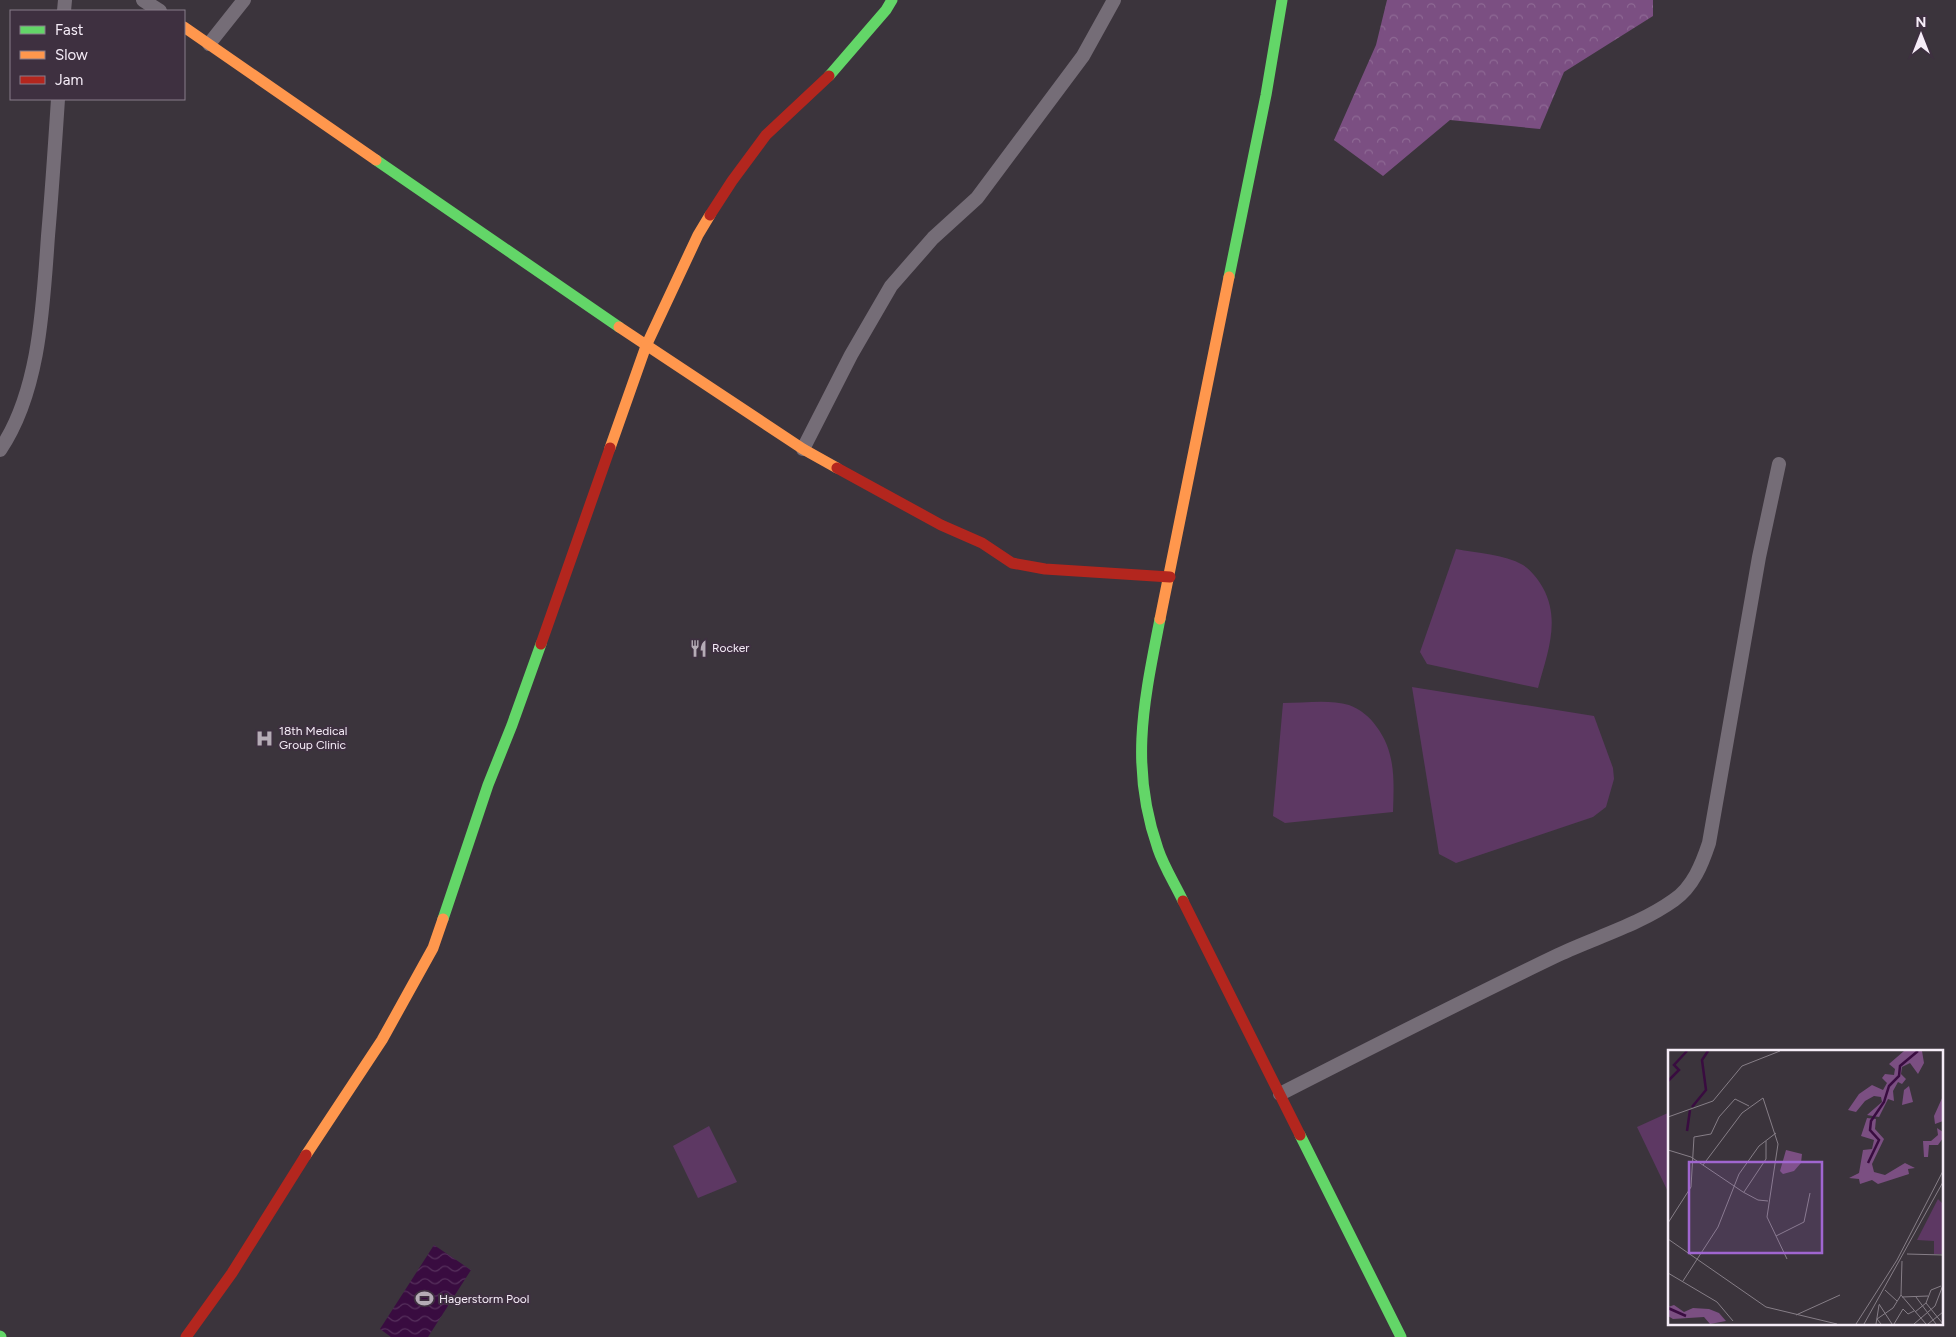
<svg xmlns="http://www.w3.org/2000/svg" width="1956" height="1337" font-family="Figtree,sans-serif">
<defs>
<pattern id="forest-crowns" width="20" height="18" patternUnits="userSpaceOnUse" patternTransform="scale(1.25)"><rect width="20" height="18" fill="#7b4f82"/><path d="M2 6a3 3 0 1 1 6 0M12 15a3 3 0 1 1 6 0" fill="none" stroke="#8e6994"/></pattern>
<pattern id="water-waves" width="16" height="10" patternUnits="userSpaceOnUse" patternTransform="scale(1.25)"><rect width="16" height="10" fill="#390c40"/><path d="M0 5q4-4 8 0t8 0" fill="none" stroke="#56305c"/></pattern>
</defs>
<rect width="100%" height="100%" fill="#3b343c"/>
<path fill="url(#forest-crowns)" d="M1387,0H1653V16L1564,72L1540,129L1450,120L1383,176L1334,140L1376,45Z"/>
<g fill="#5d3863">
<path d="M1456,549C1477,553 1504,554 1523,565C1532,571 1538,579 1543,588C1561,621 1547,654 1538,688L1427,664L1420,652Z"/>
<path d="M1412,687L1594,716L1613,768L1614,779L1606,807L1593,817L1456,863L1439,854Z"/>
<path d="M1283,703C1304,703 1329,699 1349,705C1360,709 1370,717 1376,726C1396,752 1394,781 1393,812L1285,823L1273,816Z"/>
<path d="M1670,1112V1196L1637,1127Z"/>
<path d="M709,1126L737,1182L698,1198L673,1146Z"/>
</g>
<path fill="url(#water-waves)" d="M434,1245L471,1270L428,1337H391L380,1329Z"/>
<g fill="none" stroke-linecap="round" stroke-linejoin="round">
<g stroke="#756d77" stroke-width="14">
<path d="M143,0L160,11"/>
<path d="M64,11L65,0"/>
<path d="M209,44L244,0"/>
<path d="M803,449L851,355L891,286L933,238L977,198L1083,56L1114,0"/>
<path d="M0,450C40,391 43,305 48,236C52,190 55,145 58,99"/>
<path d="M1280,1094C1372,1047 1464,1000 1558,955C1596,937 1639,925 1674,900C1693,887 1702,864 1709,843L1759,557L1779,464"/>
</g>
<g stroke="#63d668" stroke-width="11">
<path d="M829,76L886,10L892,0"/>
<path d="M376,160L619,327"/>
<path d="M1229,277L1266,95L1282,0"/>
<path d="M1160,619C1144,701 1129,766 1158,849C1164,867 1175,884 1183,901"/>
<path d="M443,919L488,785L512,725L541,644"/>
<path d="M1300,1135L1401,1337"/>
<path d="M0,1336L1,1337"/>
</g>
<g stroke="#ff974d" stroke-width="11">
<path d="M184,27L376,160"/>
<path d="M619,327L803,449L837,468"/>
<path d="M610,448L646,346L698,235L710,215"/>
<path d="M1160,619L1229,277"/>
<path d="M306,1155L382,1040L433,948L443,919"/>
</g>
<g stroke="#b3261e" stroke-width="11">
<path d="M710,215L732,181L766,135L829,76"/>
<path d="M837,468L941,525L982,543L1012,563L1045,569L1170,577"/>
<path d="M541,644L610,448"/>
<path d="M1183,901L1300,1135"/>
<path d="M186,1337L232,1273L306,1155"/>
</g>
</g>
<defs>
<symbol id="restaurant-bare" viewBox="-9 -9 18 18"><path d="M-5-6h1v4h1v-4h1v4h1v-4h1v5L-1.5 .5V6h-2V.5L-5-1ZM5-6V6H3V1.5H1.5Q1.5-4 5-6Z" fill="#b5acb6" stroke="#3e3040" stroke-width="2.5" paint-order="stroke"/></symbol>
<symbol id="hospital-bare" viewBox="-9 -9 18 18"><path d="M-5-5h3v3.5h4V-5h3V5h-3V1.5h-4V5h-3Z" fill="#b5acb6" stroke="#3e3040" stroke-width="2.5" paint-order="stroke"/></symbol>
<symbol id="stadium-bare" viewBox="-9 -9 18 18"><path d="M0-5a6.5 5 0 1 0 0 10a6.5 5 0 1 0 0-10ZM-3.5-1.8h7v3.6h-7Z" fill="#b5acb6" stroke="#3e3040" stroke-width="2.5" paint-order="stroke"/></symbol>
</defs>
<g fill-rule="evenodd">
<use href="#restaurant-bare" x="686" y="636" width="25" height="25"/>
<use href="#hospital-bare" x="252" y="726" width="25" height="25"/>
<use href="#stadium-bare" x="412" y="1286" width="25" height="25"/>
</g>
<g text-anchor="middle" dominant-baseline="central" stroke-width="4" stroke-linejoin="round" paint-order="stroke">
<g font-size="12" fill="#f6edf8" stroke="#3e3040" text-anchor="start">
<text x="712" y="648">Rocker</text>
<text x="279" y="731">18th Medical<tspan x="279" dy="14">Group Clinic</tspan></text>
<text x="439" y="1299">Hagerstorm Pool</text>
</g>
</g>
<g transform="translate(1668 1050)">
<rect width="275" height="275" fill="#3b343c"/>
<path d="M236,1H254L256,13L250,24L242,13L234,17L233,24L238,29L234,34L230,32L225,41L226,51L220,49L211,67L199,65L214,52L213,47L206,46L197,51L188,62L180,60L191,44L204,35L215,40L219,33L214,28L217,24L226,25L227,19L221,14ZM241,36L245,52L234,55L236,40ZM275,46V71L267,74L266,66ZM199,68L208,69L207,79L216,89L204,114L206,122L217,125L237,113L247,118L240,119L241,124L210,134L204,130L192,134L191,129L181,128L191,123L195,100L204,99L206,90L193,86ZM269,78L275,82V88L270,95H261L260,107H256L255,91H263L270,85ZM118,100L134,104L133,113L126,121L115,124L112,121ZM6,255L16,262L25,258L41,259L51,263L58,271L42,274L36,267L5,269L0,266V257Z" fill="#7b4f82"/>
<path d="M270,149L275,154V204H266V191L249,190Z" fill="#5d3863"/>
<path fill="none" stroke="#390c40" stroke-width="2.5" d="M0,31L11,20L6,15L19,1M24,57L38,40L34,10L40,1M19,81L22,60M200,113L211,90L202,80L203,71L216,52L221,36L231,26L232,16L250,1M0,258L18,266"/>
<path fill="none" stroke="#867e87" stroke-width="1" d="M0,67L45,51L74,16L112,1M0,100L23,107L75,142L90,150L100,151M35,115L74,63L95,48L110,94L99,167L119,209M76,142L98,109V91M0,173L23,137L26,87L43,84L51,67L67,49L81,56M108,186L136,172L142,143M0,189L98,257L169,274M239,204L275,205M0,223L49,252L65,271M15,231L50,177L71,124L91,96L108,83M217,240L229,251M233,245L258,274M234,247L260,246M248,247L268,274M258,253L275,274M211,254L224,274M247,262L258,253L263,240L273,236M128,265L172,245M188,274L229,210L275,121M196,274L275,132M208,274L211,255M213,274L209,269L225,258L233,245L234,211M226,274L235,259L240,264L246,261M246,274L267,256L275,235M260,274L275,262"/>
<path fill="#a066d0" fill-opacity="0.15" stroke="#a066d0" stroke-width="2.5" d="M21,112H154V203H21Z"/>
<rect width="275" height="275" fill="none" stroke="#f6edf8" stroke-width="2.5"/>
</g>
<rect x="10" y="10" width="175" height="90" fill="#3e3040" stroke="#887c8a"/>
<rect x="20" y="26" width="25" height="8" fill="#63d668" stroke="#887c8a"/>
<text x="55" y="35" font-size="15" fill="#f6edf8">Fast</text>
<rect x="20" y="51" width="25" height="8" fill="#ff974d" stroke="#887c8a"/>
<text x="55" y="60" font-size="15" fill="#f6edf8">Slow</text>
<rect x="20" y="76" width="25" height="8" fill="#b3261e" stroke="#887c8a"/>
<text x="55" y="85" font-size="15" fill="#f6edf8">Jam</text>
<g transform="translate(1921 35)" stroke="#3e3040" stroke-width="4" paint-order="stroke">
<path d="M0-4L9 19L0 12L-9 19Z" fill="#f6edf8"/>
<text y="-8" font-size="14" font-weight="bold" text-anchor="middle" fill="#f6edf8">N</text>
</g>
</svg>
